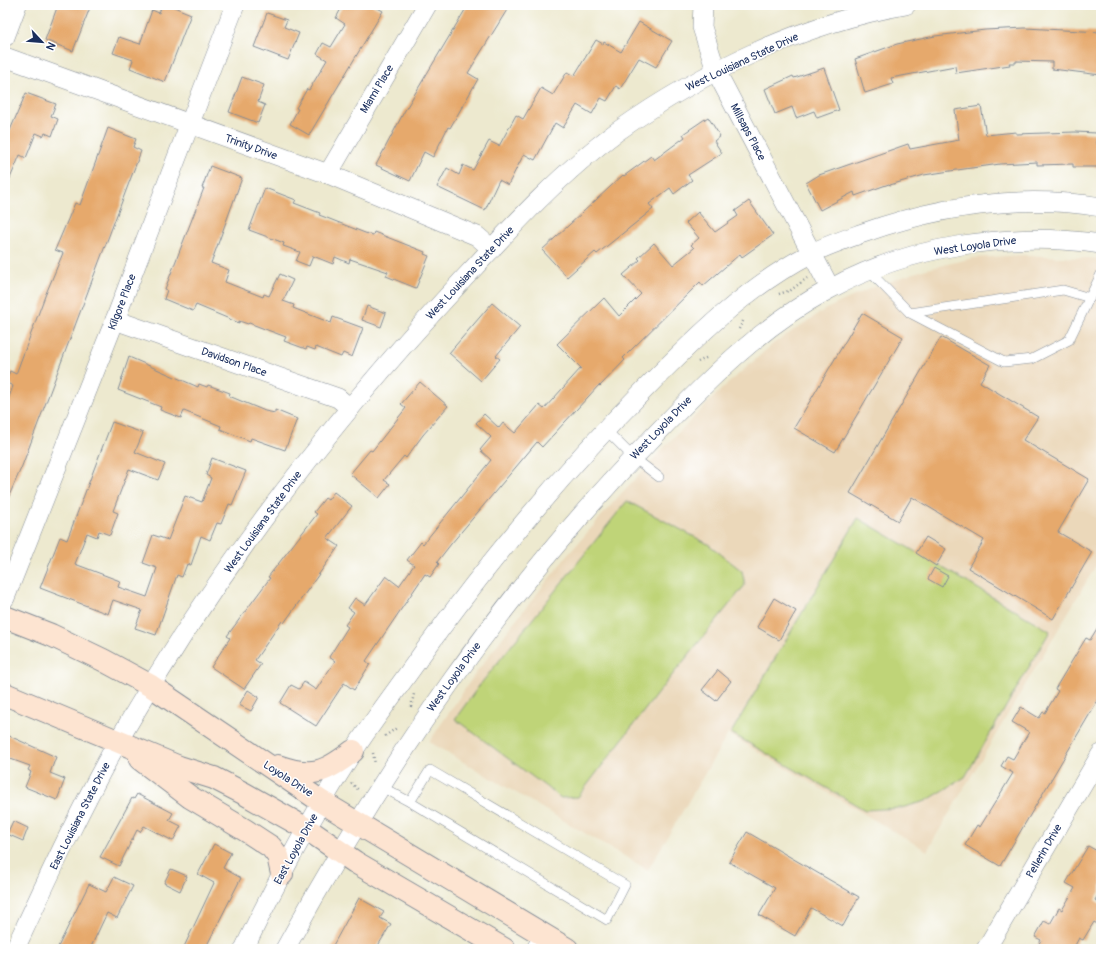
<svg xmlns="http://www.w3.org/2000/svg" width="1106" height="954" font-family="Pangolin,sans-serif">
<rect width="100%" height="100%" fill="#fff"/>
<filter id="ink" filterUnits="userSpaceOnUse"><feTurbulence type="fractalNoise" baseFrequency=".025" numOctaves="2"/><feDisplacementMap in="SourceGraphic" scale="8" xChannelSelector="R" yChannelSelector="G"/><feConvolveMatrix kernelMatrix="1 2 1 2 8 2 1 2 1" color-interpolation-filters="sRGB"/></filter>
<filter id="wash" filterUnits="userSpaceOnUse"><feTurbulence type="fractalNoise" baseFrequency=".012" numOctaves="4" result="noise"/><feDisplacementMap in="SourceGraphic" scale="16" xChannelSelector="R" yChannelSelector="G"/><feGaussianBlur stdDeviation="0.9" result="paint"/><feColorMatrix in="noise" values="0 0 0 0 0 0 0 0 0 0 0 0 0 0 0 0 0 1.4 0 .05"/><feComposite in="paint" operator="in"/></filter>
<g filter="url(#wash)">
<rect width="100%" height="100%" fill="#ede9cf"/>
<path fill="#ebd8ba" d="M1023,255L1101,259V557L927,851L728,734L648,870L429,742L473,677L509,629L567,556L618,497L671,440L723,388L774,343L826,309L871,288L923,270L973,258Z"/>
<g fill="#bfd478" stroke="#6d826b">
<path d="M627,501L708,544L742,571L745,585L657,694L578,797L561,798L455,719L479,686Z"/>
<path d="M858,518L1050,631L965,777L926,801L901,808L865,810L731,733Z"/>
</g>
<g id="blocks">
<g fill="#e6a96c">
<path d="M58,5H91L73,51L45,40Z"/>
<path d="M162,5H169L191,14L165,82L130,68L133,60L113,53L119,37L140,44L152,10L159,13Z"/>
<path d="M343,5H372L383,11L309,135L290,124L298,109L296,108L307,89L309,90L327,60L317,54L323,43L331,47L345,24L336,18Z"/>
<path d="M468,5H510L468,73L478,79L450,128L448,127L433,157L424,152L410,181L376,165L404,112Z"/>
<path d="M267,13L287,20L284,27L299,33L288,60L254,47Z"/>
<path d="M639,22L672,41L656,67L639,58L620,89L616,86L607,101L601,98L592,114L577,105L563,128L555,123L535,160L524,154L508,185L499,180L485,210L437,187L447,168L459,175L463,165L473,170L489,141L499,146L516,115L523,119L541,88L553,95L567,72L574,76L596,40L603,44L604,42L621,52Z"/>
<path d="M1025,28L1101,32V75L1052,69V62L1016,61V63H1009L1010,65L956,73L955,66L891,78L893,84L865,93L855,59L897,44L935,36L985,30Z"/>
<path d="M824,68L839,110L817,118L814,111L796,118L792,107L775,114L765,89L793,76L794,78Z"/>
<path d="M242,77L264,85L258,102L265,105L258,123L229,112Z"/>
<path d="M26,93L56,104L51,116L58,119L52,136L45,133L43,136L36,133L26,158L20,155L5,190V142Z"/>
<path d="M981,106L986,135L1016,132V134L1075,132L1097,133L1096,143L1101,144V167H1073V164L1037,165V162L1000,164L950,171L924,175L890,185L889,184L855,196L854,192L820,210L806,183L819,175L908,144L910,149L959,140L955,110Z"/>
<path d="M708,117L720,136L714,141L722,153L688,175L692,180L674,194L670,188L649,204L653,209L597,254L595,252L567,277L542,250L623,175L624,176L651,156L654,160L685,137L683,134Z"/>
<path d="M108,128L136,139L133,147L141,151L22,466L5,505V408L13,386L5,382L10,371L16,374L45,296L63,253L55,250L75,203L80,205Z"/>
<path d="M210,166L242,178L211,263L229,270L225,282L263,297L264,294L269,296L280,274L293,280L283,301L294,305L293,308L331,323L333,317L363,328L352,357L343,353L341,357L316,347L315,350L307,347L306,349L284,341L286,337L249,323L248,324L239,321V323L196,305L193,311L164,299L167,290L165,289L204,188H202Z"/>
<path d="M265,188L296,200L294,203L320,213L319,215L327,218L365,233L373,235L374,232L425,252L424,254L429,256L416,288L386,276L388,272L350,259L349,263L335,257L333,264L313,256L309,266L296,261L300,252L283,246L284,243L249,230Z"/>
<path d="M749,201L773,235L742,257L740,254L703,286L700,282L623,358L625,360L600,386L599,385L542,447L537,442L451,544L437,562L439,564L430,577L425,574L366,661L370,664L354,690L344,683L316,726L280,703L291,685L299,689L304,682L316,690L335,661L329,657L348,627L345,625L354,612L348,608L355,598L365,605L386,576L399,586L414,565L407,560L421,542L423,544L491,460L480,450L491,437L476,423L484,414L499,428L503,423L515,433L539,405L544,409L581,368L557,344L604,298L619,316L641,294L623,275L640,260L638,258L654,243L673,265L694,248L691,245L699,238L686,223L698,212L715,232L738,216L735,211Z"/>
<path d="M492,303L520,327L496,356L500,359L481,381L449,353Z"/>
<path d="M367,306L386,313L381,327L362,320Z"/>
<path d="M862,313L903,337L835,452L794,428Z"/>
<path d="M941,337L990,365L980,382L1038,417L1023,440L1089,479L1058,532L1092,552L1053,619L968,568L984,540L912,497L898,521L850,493Z"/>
<path d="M129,357L198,387L199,384L207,387L208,385L230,393L229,396L265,411L275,413V410L297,419L285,450L251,438L250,441L220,429L221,426L184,411L181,418L160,410L161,407L118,390Z"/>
<path d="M420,382L448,406L423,435L406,458L404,456L384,480L390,484L379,498L350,474L370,450L372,451L406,408L401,404Z"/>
<path d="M112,422L143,433L135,452L165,464L158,480L129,469L113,511L118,513L110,535L99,531L97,537L87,533L75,564L120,581L118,587L147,597L157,568L143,563L153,535L168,540L185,496L202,502L211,478L206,475L212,458L246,471L232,505L229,504L221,524L217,523L210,540L201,536L191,565L187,564L182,577L177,575L156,635L135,628L142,610L113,600L108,614L40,588L60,537L67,540Z"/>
<path d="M334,492L352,506L327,538L339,546L284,623L282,621L255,660L261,664L244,689L211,667L230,638L227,636L270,578L268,577L317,514L314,512L325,498L328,500Z"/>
<path d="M926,537L946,549L936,566L916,553Z"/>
<path d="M934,568L948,576L942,587L928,579Z"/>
<path d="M774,598L796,611L779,640L757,627Z"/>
<path d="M1101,622V695L1000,866L965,845L977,825L980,827L1013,773L1001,766L1007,756L1013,759L1029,732L1012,722L1021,707L1039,718L1043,712L1045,713L1058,691L1055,689L1067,669L1086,638L1090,640Z"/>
<path d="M718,670L731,681L716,701L702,690Z"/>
<path d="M248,690L259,697L251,711L239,705Z"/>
<path d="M5,734L56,757L50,773L65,779L57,800L25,787L31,772L28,770L30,766L5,757Z"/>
<path d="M137,794L173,813L169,820L181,826L173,841L144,826L140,832L137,830L119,866L100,857L132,798L134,799Z"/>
<path d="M13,821L28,828L23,841L7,834Z"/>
<path d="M747,832L859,897L843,926L811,908L795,936L759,915L775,888L729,862Z"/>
<path d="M214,844L231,853L223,868L241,878L205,949H183L214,883L198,874Z"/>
<path d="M1088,846L1101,853V890L1095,900L1101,904V926L1094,922L1083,940L1079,938L1073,949H1036L1041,940L1035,937L1044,921L1050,924L1059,908L1062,910L1075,888L1066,883Z"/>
<path d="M171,869L187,876L180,891L164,883Z"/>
<path d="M114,877L133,886L117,918L107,913L90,949H57L89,884L106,892Z"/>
<path d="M359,898L384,912L380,918L391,924L376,949H331Z"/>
</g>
</g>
</g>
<g filter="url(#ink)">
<use href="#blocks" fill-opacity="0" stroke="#848c96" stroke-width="1"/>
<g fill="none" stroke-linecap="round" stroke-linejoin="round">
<defs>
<g id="service">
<path d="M869,271L910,313L1004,362L1032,359L1069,340L1101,274"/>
<path d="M910,313L1063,290L1090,298"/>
<path d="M605,429L633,457L659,477"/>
<path d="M430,770L625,885L607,920L410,802Z"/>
<path d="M380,786L410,802"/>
</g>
<g id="minor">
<path d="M703,5L702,27L716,71L830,288"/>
<path d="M5,37L17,5"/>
<path d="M5,57L328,174L477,236L492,249"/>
<path d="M328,174L427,5"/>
<path d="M115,320L338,398L350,408"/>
<path d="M5,598L115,320L235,5"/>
<path d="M15,949C48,878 81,806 120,738C214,574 330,423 458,285C508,231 559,174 618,131C703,71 803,23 906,5"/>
<path d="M244,949C276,882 312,816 352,753C374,719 399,687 422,654C489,561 563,472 644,390C694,339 747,286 812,253C828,245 846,239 863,233C939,206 1021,194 1101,207"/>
<path d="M285,949C388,761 507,587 657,433C709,379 761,326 828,290C909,245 1010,231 1101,244"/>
<path d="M536,949L544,935"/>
<path d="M986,949L1101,754"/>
</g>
<g id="secondary">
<path d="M5,617L51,635L103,660L151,686L322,802L567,949"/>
<path d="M5,694L179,767L214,778L245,794L307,829L355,862L504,949"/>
<path d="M140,759L190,797L245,830L271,847L278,856L282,874"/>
<path d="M278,766C312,778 325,773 353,751"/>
</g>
</defs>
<use href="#service" stroke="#848c96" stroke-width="10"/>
<use href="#minor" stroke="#848c96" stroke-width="20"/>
<use href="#secondary" stroke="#848c96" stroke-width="24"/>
<g stroke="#848c96" stroke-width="2.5" stroke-dasharray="1 3" stroke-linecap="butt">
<path d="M779,294L791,290L807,278"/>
<path d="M739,329L744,319"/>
<path d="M698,362L708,357"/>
<path d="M411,707L414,694"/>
<path d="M385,736L398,727"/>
<path d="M373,753L375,764"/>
<path d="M351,783L360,791"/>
</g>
<use href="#service" stroke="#fff" stroke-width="9"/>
<use href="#minor" stroke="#fff" stroke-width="19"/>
<use href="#secondary" stroke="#fde4d1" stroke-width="22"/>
</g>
</g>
<g text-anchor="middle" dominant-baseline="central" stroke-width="3" stroke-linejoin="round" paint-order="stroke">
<g font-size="11" fill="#1b2f5e" stroke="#fff">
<text transform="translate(742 62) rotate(-25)">West Louisiana State Drive</text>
<text transform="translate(377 89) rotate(-59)">Miami Place</text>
<text transform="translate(748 132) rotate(62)">Millsaps Place</text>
<text transform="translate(251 147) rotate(20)">Trinity Drive</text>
<text transform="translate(975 246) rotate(-8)">West Loyola Drive</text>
<text transform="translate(470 273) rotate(-47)">West Louisiana State Drive</text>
<text transform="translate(122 302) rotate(-69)">Kilgore Place</text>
<text transform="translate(234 362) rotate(19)">Davidson Place</text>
<text transform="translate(661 428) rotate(-46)">West Loyola Drive</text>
<text transform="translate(263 522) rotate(-54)">West Louisiana State Drive</text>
<text transform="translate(454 677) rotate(-54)">West Loyola Drive</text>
<text transform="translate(288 779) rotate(33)">Loyola Drive</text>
<text transform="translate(80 816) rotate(-63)">East Louisiana State Drive</text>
<text transform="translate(296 849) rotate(-61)">East Loyola Drive</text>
<text transform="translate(1044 851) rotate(-60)">Pellerin Drive</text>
</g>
</g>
<rect width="1106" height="954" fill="none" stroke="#fff" stroke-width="20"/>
<g transform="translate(42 42) rotate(116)" stroke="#ffffff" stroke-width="3" paint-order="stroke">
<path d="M0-3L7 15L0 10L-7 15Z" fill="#1b2f5e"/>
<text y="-6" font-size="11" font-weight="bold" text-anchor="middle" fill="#1b2f5e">N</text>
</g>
</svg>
